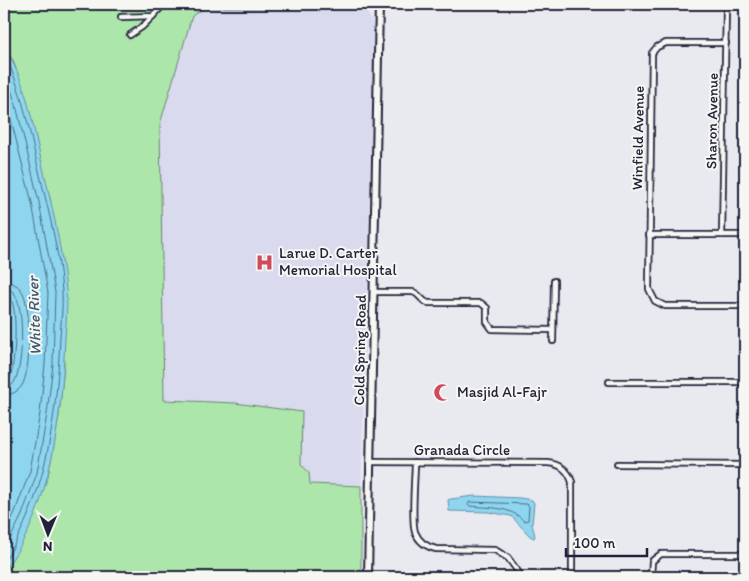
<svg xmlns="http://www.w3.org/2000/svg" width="749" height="581" font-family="Itim,sans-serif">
<rect width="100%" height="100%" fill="#e9e9f0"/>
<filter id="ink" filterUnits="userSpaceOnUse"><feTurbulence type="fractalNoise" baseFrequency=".02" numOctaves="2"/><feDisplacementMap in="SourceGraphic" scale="10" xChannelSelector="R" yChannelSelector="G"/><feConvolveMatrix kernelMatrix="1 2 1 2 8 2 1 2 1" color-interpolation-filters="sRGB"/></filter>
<g filter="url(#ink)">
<path fill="#d9daed" d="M204,7H364L375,27L361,486L310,484L309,473L301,464V412L234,403L164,400L160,124L192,16Z"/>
<g fill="#ade6aa" stroke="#688472">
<path d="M4,4H364V7H204L192,16L160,124L164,400L235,403L302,412L301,464L309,473L310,484L361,486V577H4V570L12,559L32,520L48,476L59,416L64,365L50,199L27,102L13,60L4,48Z"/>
<path d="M4,288C11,325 12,350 4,387Z"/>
</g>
<g fill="#8ed6ef" stroke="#638ea7">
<path d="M4,48C25,77 31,117 39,151C50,197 61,243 66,289C68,305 66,322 65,338C62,412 52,511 4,570V387C12,349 11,325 4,288Z"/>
<path d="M474,496L520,498L532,500L534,503L532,524L535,536L534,538L530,536L511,516L488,512L449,511L448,500L451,499Z"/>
</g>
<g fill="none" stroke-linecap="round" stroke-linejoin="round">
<g stroke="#4d6a83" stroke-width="1">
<path d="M4,56C18,76 28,125 34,150C44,195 59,245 62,291C63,306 61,322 60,337C57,404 50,474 19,535C14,545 10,554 4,562"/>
<path d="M4,68L16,105L39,202L55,292L53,364L47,414L37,473L22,515L4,551"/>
<path d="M4,92L32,203L48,293L45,364L40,413L30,471L15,512L4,535"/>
<path d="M4,282C12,282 19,285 23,293C31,309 32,372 21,387C16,393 10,395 4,395"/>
<path d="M4,289C8,289 11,290 14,293C25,306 24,374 12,385L4,387"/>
<path d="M4,296C7,296 9,295 11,299C18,312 15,363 10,378L4,381"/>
<path d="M470,502L527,504L529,506L528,520L524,521C510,506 489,508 470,506L468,504Z"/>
</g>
<defs>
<g id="street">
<path d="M121,17L153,16L164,4"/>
<path d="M130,35L142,27L153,16"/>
<path d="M726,43H666L657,47L652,53L649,289L655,301L665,306H745"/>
<path d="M649,235H745"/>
<path d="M722,235L726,8"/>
<path d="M374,292H413C420,294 421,301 428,303H481L487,308V322L492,329L553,330"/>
<path d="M553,341L554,281"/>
<path d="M609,382H745"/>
<path d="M370,462L548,463C561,464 568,470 572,482V577"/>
<path d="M415,462C415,477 411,520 415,532C419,542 427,547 436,549L495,550L508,558L522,577"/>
<path d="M617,464L745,465"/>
<path d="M651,577L652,561L661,554H745"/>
</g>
<path id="secondary" d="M368,577L379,4"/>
</defs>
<use href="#street" stroke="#22223b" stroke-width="8"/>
<use href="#secondary" stroke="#22223b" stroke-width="10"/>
<use href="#street" stroke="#f6f6f2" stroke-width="4.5"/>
<use href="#secondary" stroke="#f6f6f2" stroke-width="6"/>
</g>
</g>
<defs>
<symbol id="hospital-bare" viewBox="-9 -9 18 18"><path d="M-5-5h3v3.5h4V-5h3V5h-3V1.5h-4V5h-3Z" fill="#d1495b" stroke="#f6f6f2" stroke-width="2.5" paint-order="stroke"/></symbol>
<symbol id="mosque-bare" viewBox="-9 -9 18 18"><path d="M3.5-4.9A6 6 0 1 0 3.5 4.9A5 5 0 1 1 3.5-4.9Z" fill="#d1495b" stroke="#f6f6f2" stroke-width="2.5" paint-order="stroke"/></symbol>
</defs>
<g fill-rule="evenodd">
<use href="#hospital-bare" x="252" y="250" width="25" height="25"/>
<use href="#mosque-bare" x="430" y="380" width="25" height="25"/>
</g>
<g text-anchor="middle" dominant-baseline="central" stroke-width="4" stroke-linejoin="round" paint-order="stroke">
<g font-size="15" fill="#22223b" stroke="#f6f6f2">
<text transform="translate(712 121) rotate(-89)">Sharon Avenue</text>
<text transform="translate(638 138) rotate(-89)">Winfield Avenue</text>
<text transform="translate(360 350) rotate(-89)">Cold Spring Road</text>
<text x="462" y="450">Granada Circle</text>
</g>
<g font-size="15" fill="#22223b" stroke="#f6f6f2" text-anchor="start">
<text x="279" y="253">Larue D. Carter<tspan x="279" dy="17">Memorial Hospital</tspan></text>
<text x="457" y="392">Masjid Al-Fajr</text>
</g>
<g font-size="16" font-style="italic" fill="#425871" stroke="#f6f6f2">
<text transform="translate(34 316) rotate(-92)">White River</text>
</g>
</g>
<rect width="749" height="581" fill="none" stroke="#f6f6f2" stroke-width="20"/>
<rect x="10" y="10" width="729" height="561" fill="none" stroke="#22223b" stroke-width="2" filter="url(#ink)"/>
<g transform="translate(48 534) rotate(181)" stroke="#f6f6f2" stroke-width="4" paint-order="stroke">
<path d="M0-4L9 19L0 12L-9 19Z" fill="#22223b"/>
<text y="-8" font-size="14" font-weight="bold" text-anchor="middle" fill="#22223b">N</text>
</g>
<path d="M566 548v8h81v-8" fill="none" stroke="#22223b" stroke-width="2.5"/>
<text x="574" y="548" font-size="15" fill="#22223b" stroke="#f6f6f2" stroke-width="4" paint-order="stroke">100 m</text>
</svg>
